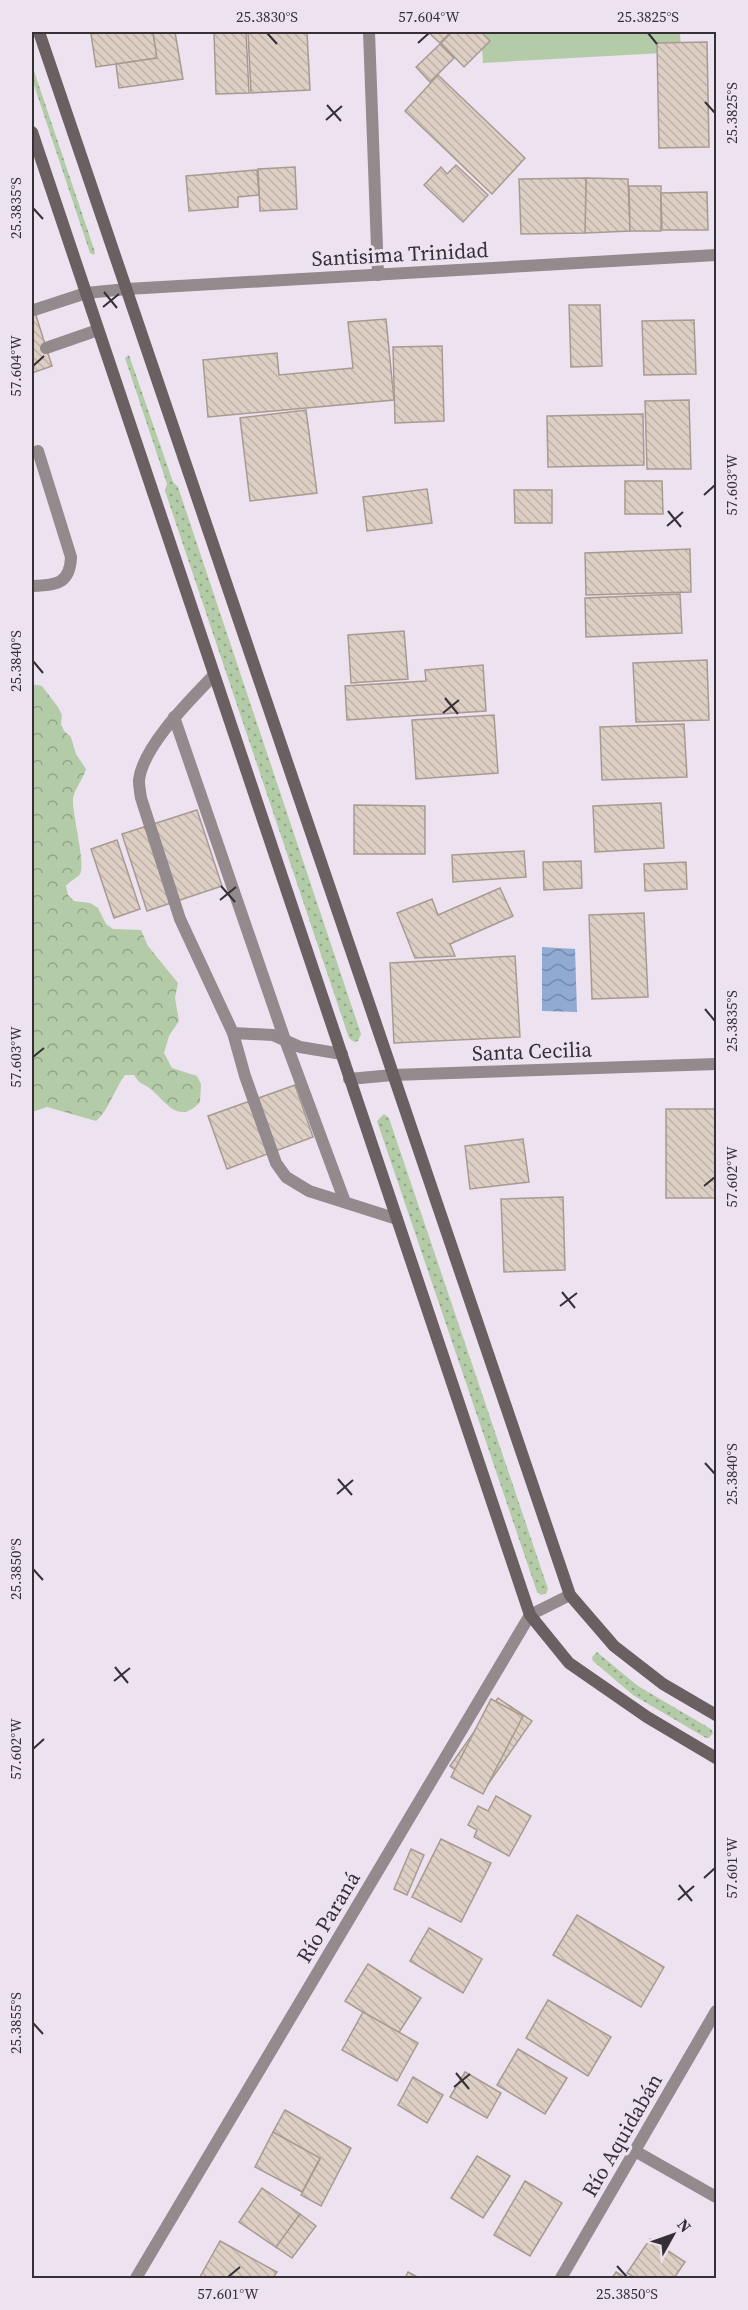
<svg xmlns="http://www.w3.org/2000/svg" width="748" height="2310" font-family="'Source Serif 4',serif">
<defs>
<pattern id="grass-dots" width="8" height="8" patternUnits="userSpaceOnUse" patternTransform="scale(1.5)"><rect width="8" height="8" fill="#b3cca7"/><path d="M2 2h.1M6 6h.1" fill="none" stroke="#92a689" stroke-width="1.8" stroke-linecap="round"/></pattern>
<pattern id="forest-crowns" width="20" height="18" patternUnits="userSpaceOnUse" patternTransform="scale(1.5)"><rect width="20" height="18" fill="#b3cca7"/><path d="M2 6a3 3 0 1 1 6 0M12 15a3 3 0 1 1 6 0" fill="none" stroke="#92a689"/></pattern>
<pattern id="water-waves" width="16" height="10" patternUnits="userSpaceOnUse" patternTransform="scale(1.5)"><rect width="16" height="10" fill="#90aad2"/><path d="M0 5q4-4 8 0t8 0" fill="none" stroke="#768bab"/></pattern>
<pattern id="building-back-hatch" width="6" height="6" patternUnits="userSpaceOnUse" patternTransform="scale(1.5)"><rect width="6" height="6" fill="#decfc5"/><path d="M-1 5l2 2M0 0l6 6M5-1l2 2" fill="none" stroke="#bfb2aa"/></pattern>
</defs>
<rect width="100%" height="100%" fill="#ede2f0"/>
<g fill="url(#grass-dots)">
<path d="M32,65L95,252L94,255L90,253L32,79Z"/>
<path d="M129,355L173,482L178,487L361,1034L358,1041L354,1042L349,1038L165,491L167,484L125,358Z"/>
<path d="M384,1114L389,1118L548,1589L546,1594L541,1595L537,1592L377,1121Z"/>
<path d="M597,1652L638,1686L711,1729L713,1733L709,1738H706L633,1695L593,1661L592,1657Z"/>
</g>
<path fill="url(#forest-crowns)" d="M32,684L42,686L58,707L62,715L61,724L64,731L71,737L76,754L86,769C83,780 74,789 73,799C72,814 86,864 80,874C77,878 70,881 66,886L68,895L74,901L90,903L98,908L106,924L113,929L141,930L148,946L178,983L175,998L179,1021L169,1036L164,1053L172,1068L197,1076L201,1084L200,1102C177,1127 165,1099 148,1087C140,1082 140,1084 134,1075H125C114,1090 109,1110 96,1121L47,1107L32,1112Z"/>
<path fill="#b3cca7" d="M481,32H680L681,52L483,63Z"/>
<path fill="url(#water-waves)" d="M542,947L575,949L577,1012L542,1011Z"/>
<g fill="url(#building-back-hatch)" stroke="#a99a91" stroke-width="1.5">
<path d="M108,32H153L157,58L96,67L91,34Z"/>
<path d="M153,32H175L183,79L119,88L116,64L157,58Z"/>
<path d="M214,32H246L249,93L216,94Z"/>
<path d="M248,32H307L310,90L251,93Z"/>
<path d="M428,32H451L440,43Z"/>
<path d="M452,32H481L490,41L464,67L441,43Z"/>
<path d="M707,42L709,147L659,148L657,43Z"/>
<path d="M440,44L454,58L430,82L416,67Z"/>
<path d="M438,75L525,158L492,194L405,111Z"/>
<path d="M456,165L488,195L463,222L424,185L441,167L447,174Z"/>
<path d="M295,167L297,209L260,211L258,169Z"/>
<path d="M257,170L259,195L238,197V207L189,211L186,176Z"/>
<path d="M586,178L628,179L630,231L585,233Z"/>
<path d="M586,178L585,233L521,234L519,179Z"/>
<path d="M629,186H661V231H630Z"/>
<path d="M707,192L708,230H662L661,193Z"/>
<path d="M32,303L52,366L32,373Z"/>
<path d="M569,305H600L602,366L571,367Z"/>
<path d="M386,319L394,400L208,417L203,360L277,353L279,375L353,368L348,322Z"/>
<path d="M694,320L696,374L644,375L642,321Z"/>
<path d="M442,346L444,421L395,423L393,347Z"/>
<path d="M689,400L691,469H647L645,401Z"/>
<path d="M306,410L317,493L250,501L240,418Z"/>
<path d="M643,414L644,465L548,467L547,416Z"/>
<path d="M625,481H662L663,514H625Z"/>
<path d="M427,489L432,523L367,531L363,497Z"/>
<path d="M514,490H552V523H515Z"/>
<path d="M690,549L691,592L586,595L585,553Z"/>
<path d="M680,594L682,633L586,637L585,598Z"/>
<path d="M404,631L408,679L351,683L348,635Z"/>
<path d="M707,660L709,720L636,722L633,663Z"/>
<path d="M483,665L486,711L347,720L345,686L426,681L425,670Z"/>
<path d="M494,715L498,773L416,779L412,720Z"/>
<path d="M684,724L687,777L602,780L600,727Z"/>
<path d="M661,803L664,848L595,852L593,806Z"/>
<path d="M354,805L425,806V854H354Z"/>
<path d="M197,810L222,886L147,911L122,834Z"/>
<path d="M117,840L140,909L114,918L91,849Z"/>
<path d="M524,851L526,877L453,882L452,855Z"/>
<path d="M581,861L582,888L544,890L543,862Z"/>
<path d="M686,862L687,889L645,891L644,864Z"/>
<path d="M500,888L513,916L450,944L455,956L415,958L397,913L432,899L438,915Z"/>
<path d="M644,913L648,997L592,999L589,915Z"/>
<path d="M515,956L520,1037L394,1043L390,963Z"/>
<path d="M295,1085L313,1137L227,1169L208,1116Z"/>
<rect x="666" y="1109" width="50" height="89"/>
<path d="M523,1139L529,1182L470,1189L465,1146Z"/>
<path d="M563,1197L565,1270L504,1272L501,1199Z"/>
<path d="M498,1698L532,1721L484,1790L450,1766Z"/>
<path d="M491,1699L523,1716L483,1794L451,1777Z"/>
<path d="M496,1796L531,1816L509,1856L474,1837L477,1830L468,1825L478,1806L488,1811Z"/>
<path d="M441,1839L491,1863L461,1922L412,1897Z"/>
<path d="M411,1849L424,1855L407,1895L394,1889Z"/>
<path d="M577,1915L664,1967L641,2007L553,1955Z"/>
<path d="M429,1928L482,1959L463,1993L410,1961Z"/>
<path d="M368,1964L421,1998L398,2034L345,2001Z"/>
<path d="M548,2000L611,2037L588,2076L526,2038Z"/>
<path d="M363,2012L418,2043L397,2081L342,2050Z"/>
<path d="M518,2049L567,2078L545,2114L497,2085Z"/>
<path d="M465,2072L501,2093L487,2118L450,2097Z"/>
<path d="M413,2077L443,2095L427,2123L398,2105Z"/>
<path d="M285,2110L351,2148L321,2206L301,2195L320,2159L273,2132Z"/>
<path d="M273,2132L320,2158L302,2192L255,2167Z"/>
<path d="M477,2156L510,2176L483,2218L451,2198Z"/>
<path d="M525,2181L562,2203L530,2256L494,2235Z"/>
<path d="M262,2188L300,2214L277,2248L239,2222Z"/>
<path d="M300,2214L316,2226L292,2258L276,2247Z"/>
<path d="M650,2239L685,2262L674,2278H636L627,2273Z"/>
<path d="M220,2241L277,2272L273,2278L200,2277Z"/>
<path d="M408,2272L419,2278H405Z"/>
<path d="M616,2272L626,2278H612Z"/>
</g>
<g fill="none" stroke-linecap="round" stroke-linejoin="round">
<g stroke="#928a8c" stroke-width="12">
<path d="M34,310L86,293"/>
<path d="M46,348L98,330"/>
<path d="M32,586C55,585 70,585 71,557L38,451"/>
<path d="M214,675C191,699 143,746 139,780C139,785 140,792 141,798L180,919L233,1033L273,1035L300,1047L342,1054"/>
<path d="M174,717L285,1040L345,1202"/>
<path d="M233,1033L245,1076L276,1163L286,1177L309,1191L397,1219"/>
</g>
<g stroke="#928a8c" stroke-width="12">
<path d="M369,32L378,275"/>
<path d="M86,293L127,289L716,255"/>
<path d="M349,1079L393,1075L716,1064"/>
<path d="M635,2151L716,2197"/>
<path d="M136,2278L530,1615L570,1595"/>
<path d="M561,2278L716,2011"/>
</g>
<g stroke="#6a5f61" stroke-width="12">
<path d="M39,32L570,1595L614,1646L663,1684L716,1715"/>
<path d="M32,132L530,1615L569,1663L647,1717L716,1758"/>
</g>
</g>
<path fill="none" stroke="#353036" stroke-width="2" d="M267,33L277,44M648,33L657,44M418,43L429,33M705,102L715,113M327,105L341,121M326,120L342,106M33,208L43,219M104,292L117,308M103,307L119,294M33,366L44,356M704,495L715,485M668,511L681,527M667,526L683,512M33,661L43,673M445,698L458,714M443,713L459,700M221,886L235,902M220,900L236,887M705,1009L715,1021M33,1057L44,1048M704,1186L715,1177M562,1292L575,1308M560,1306L577,1293M705,1463L715,1474M338,1479L352,1495M337,1494L353,1480M33,1569L43,1580M115,1667L128,1683M114,1681L130,1668M33,1749L44,1739M704,1878L715,1868M679,1885L692,1901M678,1900L694,1886M33,2023L43,2034M456,2073L469,2089M454,2087L470,2074M617,2266L627,2277M228,2277L240,2267"/>
<g text-anchor="middle" dominant-baseline="central" stroke-width="6" stroke-linejoin="round" paint-order="stroke">
<g font-size="21" fill="#353036" stroke="#ede2f0">
<text transform="translate(400 254) rotate(-3)">Santisima Trinidad</text>
<text transform="translate(532 1051) rotate(-2)">Santa Cecilia</text>
<text transform="translate(328 1917) rotate(-59)">Río Paraná</text>
<text transform="translate(622 2135) rotate(-60)">Río Aquidabán</text>
</g>
</g>
<rect width="748" height="2310" fill="none" stroke="#ede2f0" stroke-width="66"/>
<g transform="translate(673 2235) rotate(50)" stroke="#ede2f0" stroke-width="4.5" paint-order="stroke">
<path d="M0-4.5L10 22L0 15L-10 22Z" fill="#353036"/>
<text y="-9" font-size="16" font-weight="bold" text-anchor="middle" fill="#353036">N</text>
</g>
<rect x="33" y="33" width="682" height="2244" fill="none" stroke="#353036" stroke-width="2"/>
<g font-size="15" text-anchor="middle" fill="#353036">
<text x="267" y="22">25.3830°S</text>
<text x="429" y="22">57.604°W</text>
<text x="648" y="22">25.3825°S</text>
<text transform="translate(732 113) rotate(-90)" y="5">25.3825°S</text>
<text transform="translate(16 208) rotate(-90)" y="5">25.3835°S</text>
<text transform="translate(16 366) rotate(-90)" y="5">57.604°W</text>
<text transform="translate(732 485) rotate(-90)" y="5">57.603°W</text>
<text transform="translate(16 661) rotate(-90)" y="5">25.3840°S</text>
<text transform="translate(732 1021) rotate(-90)" y="5">25.3835°S</text>
<text transform="translate(16 1057) rotate(-90)" y="5">57.603°W</text>
<text transform="translate(732 1177) rotate(-90)" y="5">57.602°W</text>
<text transform="translate(732 1474) rotate(-90)" y="5">25.3840°S</text>
<text transform="translate(16 1569) rotate(-90)" y="5">25.3850°S</text>
<text transform="translate(16 1749) rotate(-90)" y="5">57.602°W</text>
<text transform="translate(732 1868) rotate(-90)" y="5">57.601°W</text>
<text transform="translate(16 2023) rotate(-90)" y="5">25.3855°S</text>
<text x="228" y="2299">57.601°W</text>
<text x="627" y="2299">25.3850°S</text>
</g>
</svg>
